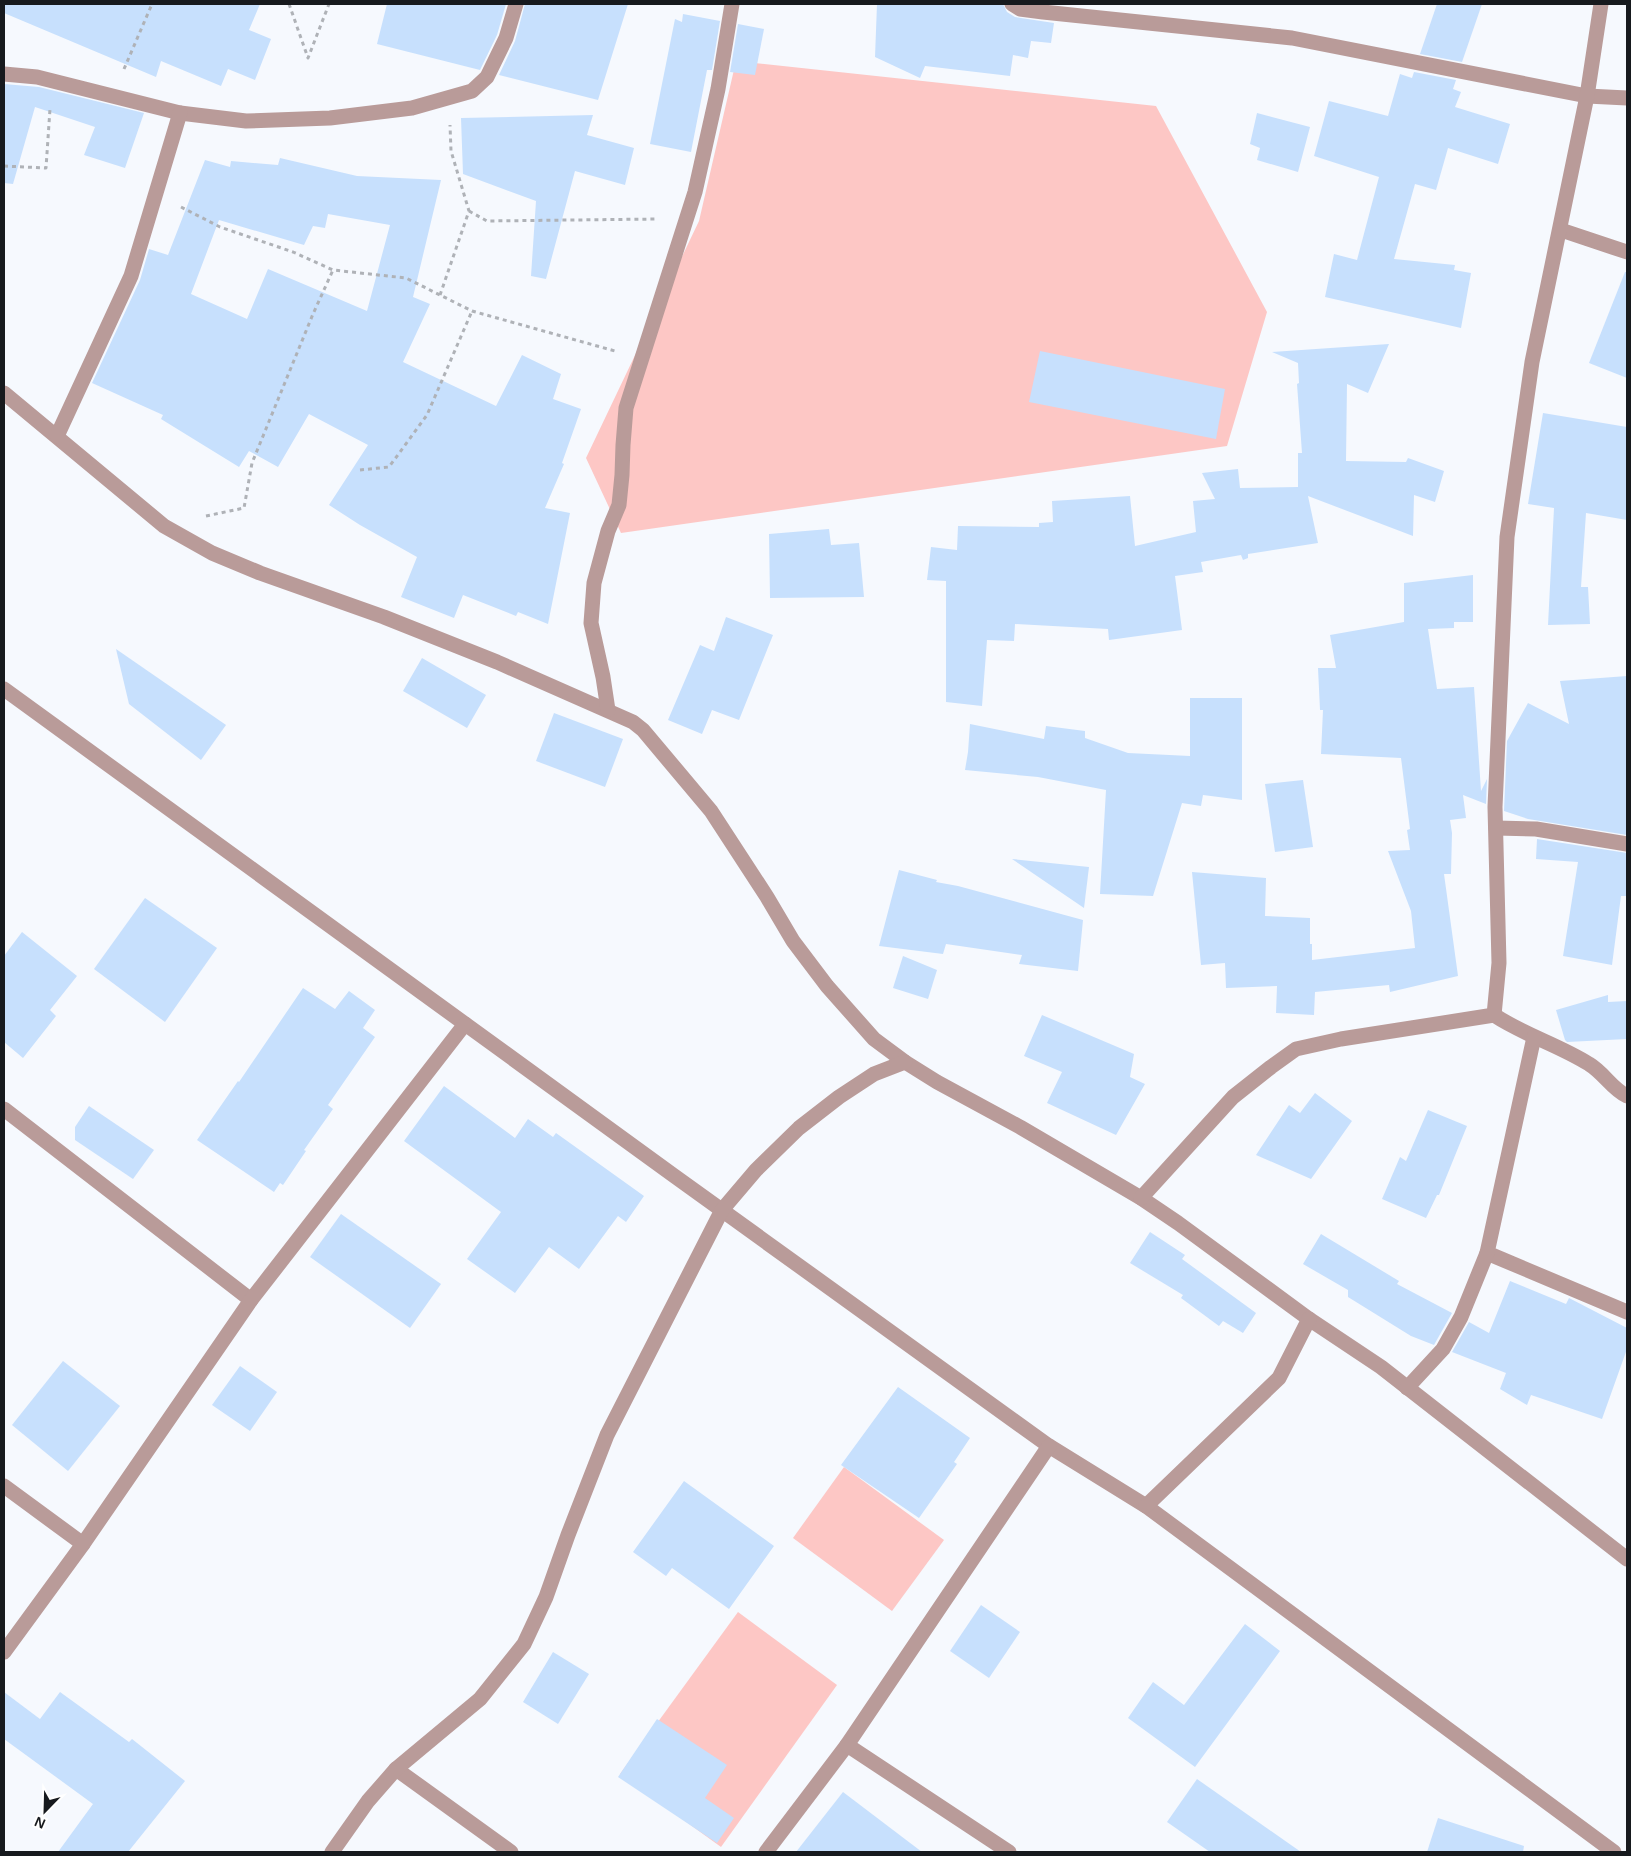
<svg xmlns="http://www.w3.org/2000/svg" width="1631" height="1856" font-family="Arial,sans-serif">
<rect width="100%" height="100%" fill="#f6f9fe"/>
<g fill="#fdc7c5">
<path d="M736,61L1156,106L1267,312L1227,446L621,533L586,458L699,221Z"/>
<path d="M844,1467L944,1540L892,1611L793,1538Z"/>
<path d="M738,1612L837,1685L721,1847L620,1774Z"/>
</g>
<g fill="#c7e0fd" fill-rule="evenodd">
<path d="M4,4H260L249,30L271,39L255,80L228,69L221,86L161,61L156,77L4,13Z"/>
<path d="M387,4H506L497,35L480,70L377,44Z"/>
<path d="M525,4H628L598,100L499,75L515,41Z"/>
<path d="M877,4H1003L1007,12L1015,17L1054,23L1051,43L1031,41L1028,58L1013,55L1010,76L925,66L920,78L875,57Z"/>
<path d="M1437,4H1482L1462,62L1420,54Z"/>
<path d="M683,14L720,21L712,70H707L691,152L650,144L675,19L682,22Z"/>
<path d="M738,24L764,29L755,75L730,72Z"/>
<path d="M1414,72L1456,80L1453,89L1461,92L1455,107L1510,124L1498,164L1448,148L1436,190L1415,184L1394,259L1455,265L1454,270L1471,273L1461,328L1325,297L1334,254L1357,260L1379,177L1314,156L1329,101L1388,116L1400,74L1412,78Z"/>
<path d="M4,84L39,87L144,113L125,168L84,155L95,127L35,107L13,184L4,183Z"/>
<path d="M1257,113L1310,127L1298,172L1257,160L1260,148L1250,144Z"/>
<path d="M593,115L587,135L634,148L625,185L575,171L546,279L531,276L536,201L463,174L461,118Z"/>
<path d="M280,158L357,176L441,180L413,297L430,304L403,362L496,406L522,355L561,374L553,399L581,409L562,463L564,464L545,508L570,513L548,624L518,612L516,616L463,595L454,618L401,597L417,557L360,525L329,505L368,445L309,414L278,467L249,451L239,467L161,419L163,415L92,383L140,280L149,249L168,255L205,160L230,167L231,161L278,165ZM328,214L390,225L367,311L268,269L247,319L191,294L219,220L304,245L313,226L325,228Z"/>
<path d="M1625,272H1627V378L1589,363Z"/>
<path d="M1389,344L1368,393L1347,384L1346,461L1406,462L1408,458L1444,471L1435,502L1414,495L1413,536L1308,496L1318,543L1248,554V558L1243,560L1241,555L1201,562L1203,572L1175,576L1182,630L1109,640L1108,629L1015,624L1014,641L987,640L982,706L946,702V581L927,580L931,547L957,550L958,526L1039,527V523L1053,522L1052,501L1130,496L1135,546L1196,532L1193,501L1215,499L1202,473L1238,469L1240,488L1298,487V453H1302L1297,384L1299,383L1298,363L1272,352Z"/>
<path d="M1040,351L1225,389L1216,439L1029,402Z"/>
<path d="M1543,413L1627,427V520L1586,513L1581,587H1588L1590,624L1548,625L1554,508L1528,504Z"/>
<path d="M829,529L831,545L859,543L864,597L770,598L769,534Z"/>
<path d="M1473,575V622H1454V628L1428,629L1437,689L1474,687L1481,791L1487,779L1486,804L1463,795L1466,818L1450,820L1452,833L1451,874H1444L1458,976L1390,992L1389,985L1315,992L1314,1015L1276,1013L1277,986L1226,988L1225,963L1201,965L1192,872L1266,878L1265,916L1310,918V944H1312V960L1415,948L1411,911L1388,851L1410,850L1407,830L1410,829L1401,758L1321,754L1323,710H1320L1318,668H1336L1330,635L1404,622V583Z"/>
<path d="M726,617L773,635L739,720L712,710L702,734L668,720L700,645L714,651Z"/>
<path d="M116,649L226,725L201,760L129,704Z"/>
<path d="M422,658L486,695L467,728L403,691Z"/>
<path d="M1627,676V835L1528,819L1504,811L1507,741L1528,703L1569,724L1560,681Z"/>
<path d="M1190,698H1242V800L1203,795L1201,806L1182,803L1153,896L1100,894L1106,790L1038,777L965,770L968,752L970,724L1044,739L1046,726L1085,731V738L1128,753L1190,756Z"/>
<path d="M554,713L623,739L605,787L536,761Z"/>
<path d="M1303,780L1313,847L1275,852L1265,784Z"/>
<path d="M1537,839L1627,853L1626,896H1621L1612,965L1563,956L1578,862L1536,859Z"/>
<path d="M1012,859L1089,867L1084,908Z"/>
<path d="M899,870L937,880L936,882L958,886L1083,920L1078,971L1019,964L1022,955L946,944L943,954L879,946Z"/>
<path d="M145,898L217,948L165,1022L94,969Z"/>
<path d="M22,932L77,976L50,1010L56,1016L23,1058L4,1042V956Z"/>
<path d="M903,956L937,970L928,999L893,988Z"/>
<path d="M303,988L335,1009L349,991L375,1010L363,1028L375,1037L328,1105L333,1109L304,1150L306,1151L283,1185L280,1183L274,1192L197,1140L238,1081L239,1082Z"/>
<path d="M1608,995V1002L1627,1001V1039L1567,1042L1565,1040L1556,1010Z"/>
<path d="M1042,1015L1134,1054L1130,1077L1145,1084L1116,1135L1047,1103L1062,1072L1024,1056Z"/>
<path d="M444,1086L515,1138L528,1119L553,1137L556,1133L644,1196L626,1222L618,1216L579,1269L549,1247L515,1293L467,1259L501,1212L404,1141Z"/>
<path d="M1315,1093L1352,1121L1311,1179L1256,1155L1289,1105L1300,1113Z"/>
<path d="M89,1106L154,1150L133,1179L75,1140V1127Z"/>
<path d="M1428,1110L1467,1126L1439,1195H1437L1426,1218L1382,1199L1400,1157L1406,1161Z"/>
<path d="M341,1214L441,1284L410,1328L310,1257Z"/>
<path d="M1150,1232L1185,1255L1182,1259L1256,1313L1243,1333L1223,1321L1219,1326L1181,1298L1183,1295L1130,1263Z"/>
<path d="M1321,1234L1399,1281L1397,1284L1452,1313L1434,1345L1411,1336L1348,1297V1290L1303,1264Z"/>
<path d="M1510,1281L1566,1304L1569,1298L1627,1328V1349L1602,1419L1531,1395L1527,1405L1500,1389L1506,1373L1452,1352L1469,1322L1489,1333Z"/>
<path d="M63,1361L120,1406L68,1471L12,1425Z"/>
<path d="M240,1366L277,1392L250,1431L212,1405Z"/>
<path d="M898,1387L970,1438L954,1462L957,1464L919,1518L841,1465Z"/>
<path d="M684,1481L774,1546L729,1609L672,1568L666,1576L633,1552Z"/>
<path d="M981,1605L1020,1632L989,1678L950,1651Z"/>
<path d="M1245,1624L1280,1651L1195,1767L1128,1718L1153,1682L1184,1705Z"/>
<path d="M553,1652L589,1674L558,1724L523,1702Z"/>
<path d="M4,1692L40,1719L60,1692L129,1742L132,1739L185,1781L128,1852H58L93,1804L4,1739Z"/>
<path d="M657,1719L727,1765L705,1798L734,1818L717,1843L618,1777Z"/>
<path d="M1197,1779L1301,1852H1210L1167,1822Z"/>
<path d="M843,1792L922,1852H796Z"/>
<path d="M1438,1818L1524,1846L1523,1852H1427Z"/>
</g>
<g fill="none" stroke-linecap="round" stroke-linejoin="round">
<g stroke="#afb2b7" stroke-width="3" stroke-dasharray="4 4" stroke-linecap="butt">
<path d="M289,4L308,58L329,4"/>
<path d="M124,69L152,4"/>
<path d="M4,166L46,168L50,109"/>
<path d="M181,207L220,227L293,252L333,270L406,278L472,311L615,351"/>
<path d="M469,211L487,221L658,219"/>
<path d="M440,295L469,211L451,151L450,125"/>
<path d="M360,470L389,467L427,415L472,311"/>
<path d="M206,516L244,508L252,463L313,314L333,270"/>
</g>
<g stroke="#b99b99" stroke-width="15">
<path d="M1012,4L1020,9L1043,12L1292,38L1587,96L1627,98"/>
<path d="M4,74L37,77L180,113L246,121L330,118L412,108L472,91L487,77L506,38L516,4"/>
<path d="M1561,230L1627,252"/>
<path d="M4,393L164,526L212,553L260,573L384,617L497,662L633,722L643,730L711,811L767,897L793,941L827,986L874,1039L905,1062L937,1082L1020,1127L1141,1198L1178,1223L1309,1319L1381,1367L1627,1559"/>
<path d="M57,436L131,276L180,113"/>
<path d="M4,689L673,1175L1049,1446L1146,1506L1614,1852"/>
<path d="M608,710L603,677L591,623L594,583L608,531L619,505L622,475L623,445L626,408L695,192L718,89L732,4"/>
<path d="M1496,828L1536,829L1627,844"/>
<path d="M1494,1015C1524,1035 1559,1045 1589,1064C1604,1073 1612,1089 1627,1096"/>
<path d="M1534,1037L1487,1253L1627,1312"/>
<path d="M4,1109L251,1300"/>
<path d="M1141,1198L1233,1097L1271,1067L1296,1049L1341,1039L1494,1015L1499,963L1495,807L1507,537L1532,362L1587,96L1601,4"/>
<path d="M1407,1388L1443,1349L1461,1317L1487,1253"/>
<path d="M4,1486L83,1544"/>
<path d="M1146,1506L1279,1378L1309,1319"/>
<path d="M4,1652L83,1544L251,1300L465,1024"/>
<path d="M396,1769L511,1852"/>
<path d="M332,1852L368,1801L396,1769L480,1699L524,1644L546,1597L568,1535L607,1435L722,1210L756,1170L799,1128L839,1097L874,1074L905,1062"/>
<path d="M766,1852L847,1745"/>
<path d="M1009,1852L847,1745L1049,1446"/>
</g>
</g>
<rect width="1631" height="1856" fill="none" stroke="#171a1e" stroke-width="10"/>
<g transform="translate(45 1811) rotate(203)" stroke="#ffffff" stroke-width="4" paint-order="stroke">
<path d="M0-4L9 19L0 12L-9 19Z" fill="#171a1e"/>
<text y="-8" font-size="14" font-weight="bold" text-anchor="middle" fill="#171a1e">N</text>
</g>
</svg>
